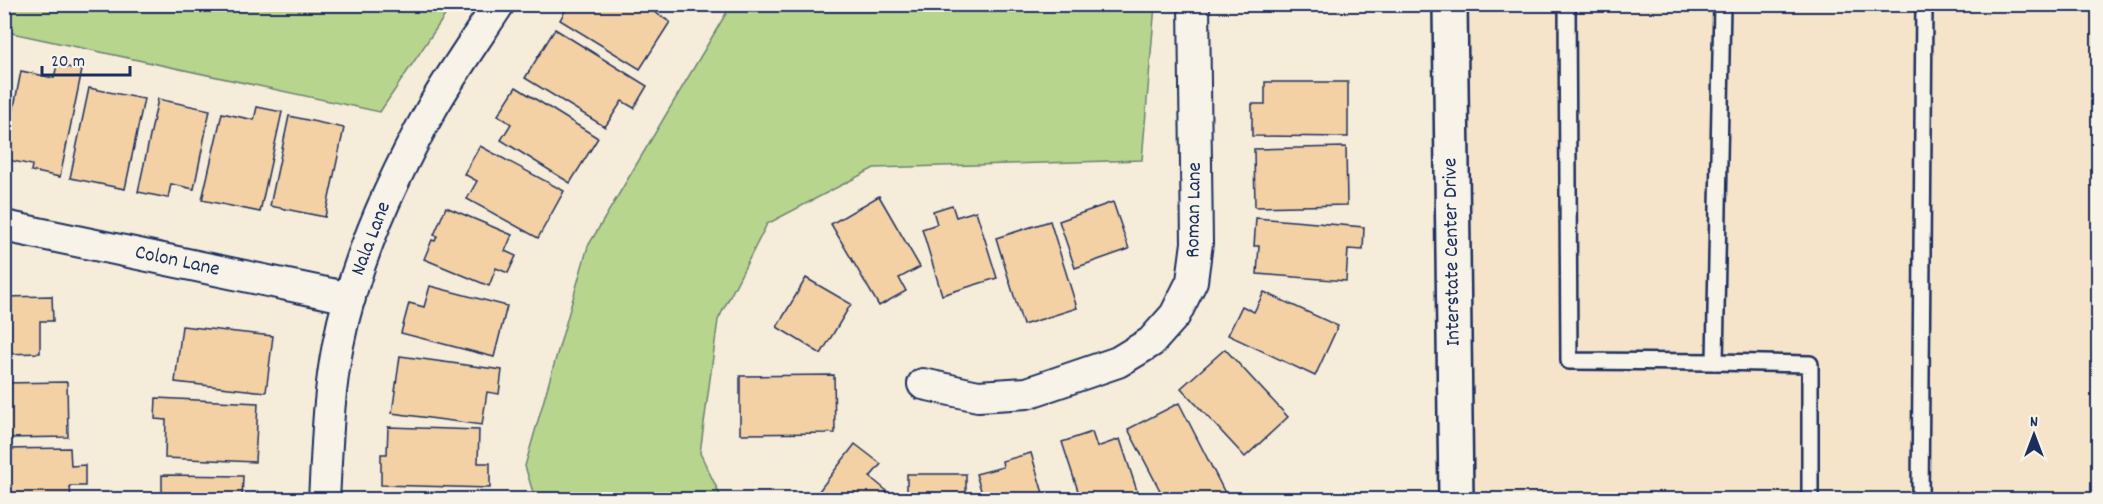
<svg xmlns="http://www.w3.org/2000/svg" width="2103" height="504" font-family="Dekko,sans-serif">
<rect width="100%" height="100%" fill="#f6ecda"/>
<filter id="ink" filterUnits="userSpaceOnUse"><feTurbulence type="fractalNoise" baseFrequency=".0167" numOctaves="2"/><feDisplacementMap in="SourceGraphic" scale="12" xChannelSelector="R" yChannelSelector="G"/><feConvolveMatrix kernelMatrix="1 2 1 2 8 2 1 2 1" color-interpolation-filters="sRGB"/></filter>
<g filter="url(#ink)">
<path fill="#f5e4ca" d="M1466,5H2098V499H1473Z"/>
<g fill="#b8d58d" stroke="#6a8276" stroke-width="1.5">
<path d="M4,5L5,4L452,5L380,112L12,33H5Z"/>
<path d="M731,5H1155L1142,160L874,168L767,224L718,320L700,453L722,499H535L525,466L588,246Z"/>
</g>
<g fill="#f3d1a4" stroke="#1b2f5e" stroke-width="1.5">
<path d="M569,4H642L670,22L640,69L560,20Z"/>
<path d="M555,29L647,86L634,108L622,101L605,127L525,78Z"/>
<path d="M57,65L82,70L60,177L31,171L32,165L4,159L21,71L54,78Z"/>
<path d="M1265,82H1348V137L1252,136V104H1265Z"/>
<path d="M516,87L598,138L570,183L501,140L511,124L498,115Z"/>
<path d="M89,88L144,99L125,189L70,178Z"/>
<path d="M158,99L210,110L194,189L171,184L168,198L138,192Z"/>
<path d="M257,107L282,112L260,212L202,200L222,113L254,120Z"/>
<path d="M289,116L344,128L325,217L270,206Z"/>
<path d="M480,146L564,191L538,238L467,199L477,181L464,174Z"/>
<path d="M1346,147L1347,205L1255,207L1254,149Z"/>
<path d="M879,196L920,267L899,278L906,291L879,306L831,224Z"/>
<path d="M1113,202L1129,249L1075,268L1059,221Z"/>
<path d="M952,205L956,217L976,211L997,278L942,295L922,229L937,224L933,211Z"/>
<path d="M446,207L512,235L505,251L516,256L508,273L496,268L489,286L424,259L432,240L435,241L437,236L434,235Z"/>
<path d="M1256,218L1364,227L1363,250L1348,249L1346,281L1257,274L1259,246H1254Z"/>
<path d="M1050,221L1077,308L1023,325L996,238Z"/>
<path d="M806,278L851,304L821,354L777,327Z"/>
<path d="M430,286L507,306L494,357L401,333L409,303L424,307Z"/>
<path d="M1264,292L1338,326L1315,376L1228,335L1242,306L1254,312Z"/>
<path d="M52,296L53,321H40V353L4,354V297Z"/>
<path d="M182,326L273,336L266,392L175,382Z"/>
<path d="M1225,349L1288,417L1245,457L1181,388Z"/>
<path d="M400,356L502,370L499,394L487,392L482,425L392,413Z"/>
<path d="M834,375L835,433L740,434V376Z"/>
<path d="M67,382L68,437L4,438V383Z"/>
<path d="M156,398L258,403L255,462L165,458L166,420L155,419Z"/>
<path d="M1179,403L1226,495L1216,500H1201L1198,494L1188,500H1165L1128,429Z"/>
<path d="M388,427L479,430L478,463H490V488L381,485V454H387Z"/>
<path d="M1092,432L1097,447L1120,439L1140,500H1081L1062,442Z"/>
<path d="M855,444L881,464L870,477L887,491L880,500H812Z"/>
<path d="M70,448L71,466L85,465V486H70L71,500H4V449Z"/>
<path d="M1031,453L1045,500H984L976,474L1003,467L1002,461Z"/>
<rect x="907" y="474" width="59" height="26"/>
<path d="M162,475L243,476L242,499L257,500H162Z"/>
</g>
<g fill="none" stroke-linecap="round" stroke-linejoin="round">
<defs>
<g id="lane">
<path d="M1567,4L1569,361L1715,362L1722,4"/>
<path d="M1715,362L1810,364V500"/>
<path d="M1920,500L1924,4"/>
</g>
<g id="street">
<path d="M4,226L350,298"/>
<path d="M923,384L978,396L1027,393L1118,362L1151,342L1175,315L1192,281L1197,243L1194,4"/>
<path d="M324,500C327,448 328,395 338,345C354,262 391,181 432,108C452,73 476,39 499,4"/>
</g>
<path id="secondary" d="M1450,4L1456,500"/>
</defs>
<use href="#lane" stroke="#1b2f5e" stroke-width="20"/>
<use href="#street" stroke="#1b2f5e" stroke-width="34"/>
<use href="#secondary" stroke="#1b2f5e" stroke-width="38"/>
<use href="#lane" stroke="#f7f3e8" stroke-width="15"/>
<use href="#street" stroke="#f7f3e8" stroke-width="30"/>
<use href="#secondary" stroke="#f7f3e8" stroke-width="33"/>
</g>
</g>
<g text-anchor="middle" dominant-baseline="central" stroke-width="4.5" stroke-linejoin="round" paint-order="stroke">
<g font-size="21" fill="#1b2f5e" stroke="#f7f3e8">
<text transform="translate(1195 210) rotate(-89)">Roman Lane</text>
<text transform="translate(372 239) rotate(-69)">Nala Lane</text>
<text transform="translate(1453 252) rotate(-91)">Interstate Center Drive</text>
<text transform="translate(177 262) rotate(12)">Colon Lane</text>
</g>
</g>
<rect width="2103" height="504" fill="none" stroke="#f7f3e8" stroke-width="24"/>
<rect x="12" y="12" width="2079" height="480" fill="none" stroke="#1b2f5e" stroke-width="2" filter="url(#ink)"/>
<g transform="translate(2034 435)" stroke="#f7f3e8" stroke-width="4.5" paint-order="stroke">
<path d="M0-4.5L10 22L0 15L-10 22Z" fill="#1b2f5e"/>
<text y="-9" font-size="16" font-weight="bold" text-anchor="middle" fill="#1b2f5e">N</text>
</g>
<path d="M42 66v9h88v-9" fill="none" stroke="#1b2f5e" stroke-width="3"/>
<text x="51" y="66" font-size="18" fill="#1b2f5e" stroke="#f7f3e8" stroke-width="4.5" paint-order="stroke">20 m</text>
</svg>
